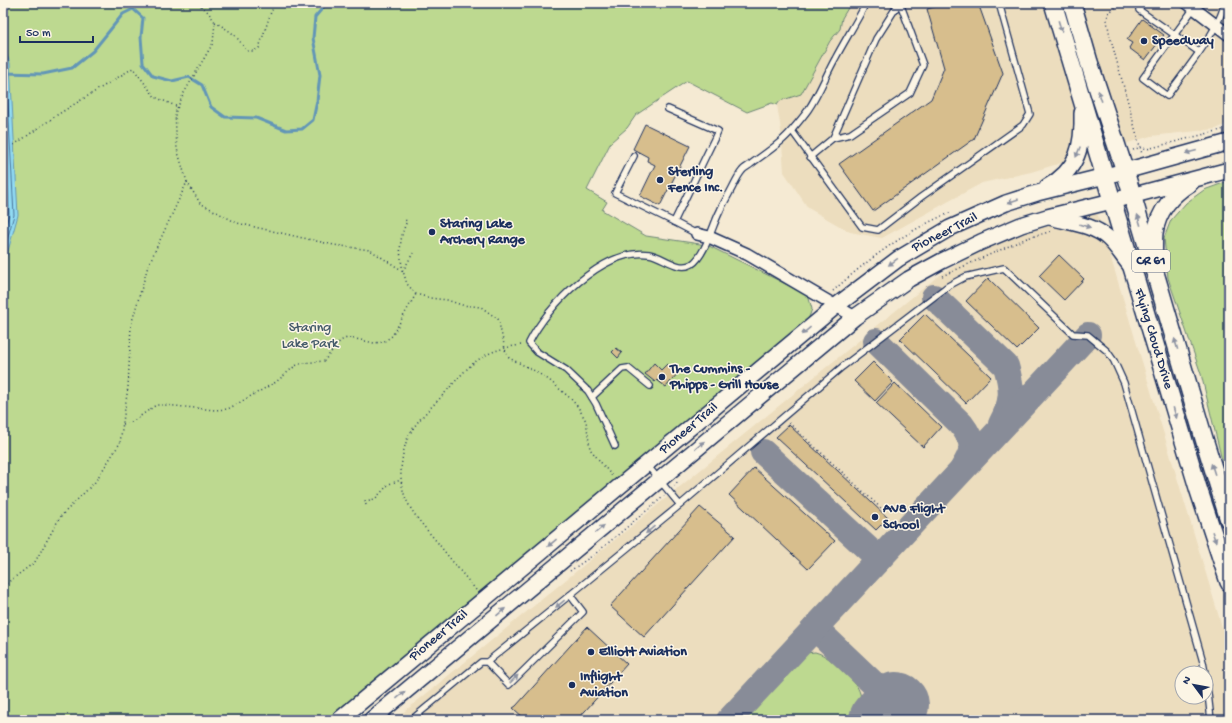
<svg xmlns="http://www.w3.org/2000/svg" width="1232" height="723" font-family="'Gochi Hand',sans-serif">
<rect width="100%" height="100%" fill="#f5ead3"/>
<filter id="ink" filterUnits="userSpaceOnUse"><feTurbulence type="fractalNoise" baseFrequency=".025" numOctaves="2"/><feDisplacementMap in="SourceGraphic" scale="8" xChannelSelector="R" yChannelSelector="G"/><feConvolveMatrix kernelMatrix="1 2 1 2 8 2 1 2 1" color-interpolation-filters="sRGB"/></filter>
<g filter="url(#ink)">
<g fill="#ecddbe" fill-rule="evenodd">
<path d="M846,3H1229V26L1227,30L1229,33V123L1216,129L1151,136L1031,172L982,183L882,238L850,232L808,208L784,172L781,130L777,105L839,30Z"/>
<path d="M1097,212L1229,650V720H394L937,277L974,254L1023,232ZM1182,673H1206V697H1182Z"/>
</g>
<g fill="#bdd990" stroke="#6c8477">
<path d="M3,3H851L842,18L840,29L830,41L801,94L780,101L777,105L772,103L747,112L687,81L636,115L627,128L611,142L587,190L607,202L602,210L646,236L707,245L808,295L812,309L808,320L329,720H3Z"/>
<path d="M1229,181V489L1201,374L1168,278L1164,238L1171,220L1186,203L1204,190Z"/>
<path d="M815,652C826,655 832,661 840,669C859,685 867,695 856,720H747L751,708L800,656L806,653Z"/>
</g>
<path fill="#91daf2" stroke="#6296b7" d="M3,45L10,63L18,215L3,269Z"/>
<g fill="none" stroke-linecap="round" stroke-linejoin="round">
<g stroke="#4a7399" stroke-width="1">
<path d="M3,56L6,65L14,215L3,254"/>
<path d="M3,99L9,214L3,235"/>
</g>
<path stroke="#6296b7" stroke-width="3" d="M3,73L43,74L72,68L93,51L123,14L133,9L143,18L141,37L143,63L153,76L172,81L189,77L202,85L211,107L225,117L256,118L286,130L302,129L313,120L317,101L320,75L313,38L315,17L327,3"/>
<g stroke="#888c98" stroke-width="26">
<path d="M934,297L1006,366C1013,390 1013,402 1001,424"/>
<path d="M876,341L961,424C974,441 975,449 963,468"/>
<path d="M763,452L879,559"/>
<path d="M815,628L896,705"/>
<path d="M729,720L1088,335"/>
</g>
<path stroke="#888c98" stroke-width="66" d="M882,720L896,705"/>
</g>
<g fill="#d7be8d" stroke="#1b2f5e">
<path d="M948,3L961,5V3H978L1003,73L974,139L873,211L839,164L931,99L944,68L927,9Z"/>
<path d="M1142,19L1164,35L1145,60L1129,48L1132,43L1127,40Z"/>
<path d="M645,124L690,146L660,206L640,196L655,165L647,161L648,157L633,149Z"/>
<path d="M1059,255L1084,279L1064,300L1039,276Z"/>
<path d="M988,278L1039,328L1017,350L966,301Z"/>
<path d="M925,314L991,377L966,403L900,339Z"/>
<path d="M616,348L622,353L618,358L612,352Z"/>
<path d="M873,362L893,382L875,401L854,381Z"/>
<path d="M654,363L661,370L667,364L678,373L666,387L657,380L655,382L645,374Z"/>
<path d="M895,383L941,427L923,447L876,403Z"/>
<path d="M789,425L888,518L876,530L776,437Z"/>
<path d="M754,468L835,541L808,569L729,495Z"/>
<path d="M700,507L735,536L644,637L610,606Z"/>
<path d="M587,627L627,664L577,720H526L513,708L516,706Z"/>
</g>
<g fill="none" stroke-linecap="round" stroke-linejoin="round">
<defs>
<g id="lane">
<path d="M1139,3V10L1199,52"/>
<path d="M1194,8L1143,78L1167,96C1182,75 1222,27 1224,3"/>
<path d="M668,109L718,131L674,222L697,234"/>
<path d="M792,131L862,227L878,230L921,197L1023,125L1030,114L999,3"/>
<path d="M833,138L850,134L910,93L923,65L900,3"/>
<path d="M634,156L615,193L674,222"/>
<path d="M810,157L833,138L876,39L899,3"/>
<path d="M592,397L622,369L628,368L650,386"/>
<path d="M615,446L596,404L588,391L566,370L537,352L529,343C547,306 604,247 649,254C663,256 678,272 692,264C705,256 713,224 720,211C723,204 727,198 730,192C734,185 737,177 742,171C744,168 749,166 751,164C764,154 782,143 791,131C797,124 803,117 808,110C819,94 826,75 835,59C844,42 854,26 863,9L864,3"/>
<path d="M647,465L680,505"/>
<path d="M570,595L680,505L842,367L948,286L965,277L1004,268L1073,334L1088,335L1107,351L1114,361L1124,383L1203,662L1205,673"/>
<path d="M1206,676L1211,720"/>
<path d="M411,720L481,662H487L570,595L583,612L509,685L487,662"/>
</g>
<g id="street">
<path d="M1187,3L1229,35"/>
<path d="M697,234L709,237L747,254L855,317"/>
</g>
<g id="secondary">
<path d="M1047,187C1078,170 1083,146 1082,113"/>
<path d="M1050,217C1070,223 1092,224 1108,238C1117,246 1123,257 1130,265"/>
<path d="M1154,261C1155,252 1154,242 1155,233C1158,211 1173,194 1191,183"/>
<path d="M339,720L836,306L898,259L950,228L1006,203L1037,193L1125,171L1229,142"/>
<path d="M371,720L855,317L909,279L942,261L981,242L1021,225L1047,217L1112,201L1229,170"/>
</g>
<g id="primary">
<path d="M1053,3L1198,488L1229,582"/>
<path d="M1072,3L1089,62L1125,171L1205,442L1229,520"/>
</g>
</defs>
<use href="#lane" stroke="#1b2f5e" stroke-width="8"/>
<use href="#street" stroke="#1b2f5e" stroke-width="14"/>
<use href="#secondary" stroke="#1b2f5e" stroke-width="18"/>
<use href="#primary" stroke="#1b2f5e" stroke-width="20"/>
<g stroke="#1b2f5e" stroke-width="1.5" stroke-dasharray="1 3" stroke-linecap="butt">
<path d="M1122,3L1108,13L1107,21L1110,36L1142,154"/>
<path d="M215,22C223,27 231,31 237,38C241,42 243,47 248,51H254L259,48L271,12L276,3"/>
<path d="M14,145L57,115L133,68L155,97L178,107"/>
<path d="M1133,150L1141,147L1147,149L1229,128"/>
<path d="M187,182L200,203L237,223L334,245L370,250L403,271L407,284L416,294L430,298L447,300L462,305L481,307L498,319L506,353L509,358L535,371L549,380L570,398L578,407L586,421L590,449L612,476"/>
<path d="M403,271C399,251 399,239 407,221L405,220"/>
<path d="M403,271L413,253"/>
<path d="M942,276L1027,238L1053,231"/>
<path d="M833,291C867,260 908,229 952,212"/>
<path d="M789,423L883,510L882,511"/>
<path d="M123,424L132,422L156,405H165L215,410L228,409L276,382L295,366L302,363L324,361L340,341L347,338L356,339L374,343L383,342L392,336L416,294"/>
<path d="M674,486L679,480"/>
<path d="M366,505L365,501L375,499L389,484L401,480"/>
<path d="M570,571L595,554L664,496"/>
<path d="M3,586L35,562L60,517L95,482L120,443L128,387L131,325L148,266L187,182L177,149L175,113L184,93L213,43L215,22L208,12L198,3"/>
<path d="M476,590C463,574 450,559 438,543C416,517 396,498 402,461C403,451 406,440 411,432C419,418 432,407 443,395C470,365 479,351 521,345"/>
</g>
<use href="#lane" stroke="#fcf5e5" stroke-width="5.5"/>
<use href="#street" stroke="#fcf5e5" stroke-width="11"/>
<use href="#secondary" stroke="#fcf5e5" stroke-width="15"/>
<use href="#primary" stroke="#fcf5e5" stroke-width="17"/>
</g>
<defs><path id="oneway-solid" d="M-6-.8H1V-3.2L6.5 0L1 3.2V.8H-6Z"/></defs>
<g fill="#8c92a2">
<use href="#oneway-solid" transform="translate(1060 26) rotate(73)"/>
<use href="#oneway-solid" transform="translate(1100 96) rotate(-108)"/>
<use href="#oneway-solid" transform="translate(1078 152) rotate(112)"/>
<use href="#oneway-solid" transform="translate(1191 152) rotate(165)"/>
<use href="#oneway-solid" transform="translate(1013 201) rotate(161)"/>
<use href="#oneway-solid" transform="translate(1139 220) rotate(-107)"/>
<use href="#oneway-solid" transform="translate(1085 226) rotate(16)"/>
<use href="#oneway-solid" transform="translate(893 262) rotate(144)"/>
<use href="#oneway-solid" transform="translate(806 331) rotate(140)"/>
<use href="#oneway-solid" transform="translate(1176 344) rotate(-106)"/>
<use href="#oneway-solid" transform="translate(1175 413) rotate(73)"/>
<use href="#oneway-solid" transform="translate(700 445) rotate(-40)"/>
<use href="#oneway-solid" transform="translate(1213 469) rotate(-108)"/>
<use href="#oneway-solid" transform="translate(600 529) rotate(-40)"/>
<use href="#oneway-solid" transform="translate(650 530) rotate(140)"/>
<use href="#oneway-solid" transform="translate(1214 537) rotate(71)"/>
<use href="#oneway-solid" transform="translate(552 543) rotate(140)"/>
<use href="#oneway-solid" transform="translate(560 604) rotate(141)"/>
<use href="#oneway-solid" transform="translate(501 612) rotate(-40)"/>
<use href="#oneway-solid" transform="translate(514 679) rotate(-45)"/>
<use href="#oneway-solid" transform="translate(401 695) rotate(-40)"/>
</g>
</g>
<g fill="#1b2f5e" stroke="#fcf5e5" stroke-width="1.5">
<circle cx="1144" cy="41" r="4"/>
<circle cx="660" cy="180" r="4"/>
<circle cx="432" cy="232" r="4"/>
<circle cx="662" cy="377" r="4"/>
<circle cx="875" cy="517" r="4"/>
<circle cx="591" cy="652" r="4"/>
<circle cx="572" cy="685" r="4"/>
</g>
<g text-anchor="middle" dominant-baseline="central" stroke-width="3" stroke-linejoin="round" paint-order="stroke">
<rect fill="#fcf5e5" stroke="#5e6a86" stroke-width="1" x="1132" y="250" width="38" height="22" rx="3"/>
<g font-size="13" font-weight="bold" fill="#1b2f5e">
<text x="1151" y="261">CR 61</text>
</g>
<g font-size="14" font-weight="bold" fill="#1b2f5e" stroke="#fcf5e5" text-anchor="start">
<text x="1152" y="41">Speedway</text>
<text x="668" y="172">Sterling<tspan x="668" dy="16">Fence Inc.</tspan></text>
<text x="440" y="224">Staring Lake<tspan x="440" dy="16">Archery Range</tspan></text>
<text x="670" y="369">The Cummins -<tspan x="670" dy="16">Phipps - Grill House</tspan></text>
<text x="883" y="509">AV8 Flight<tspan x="883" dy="16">School</tspan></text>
<text x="599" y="652">Elliott Aviation</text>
<text x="580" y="677">Inflight<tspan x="580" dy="16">Aviation</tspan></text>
</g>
<g font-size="14" fill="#1b2f5e" stroke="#fcf5e5">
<text transform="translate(945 233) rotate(-27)">Pioneer Trail</text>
<text transform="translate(1153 339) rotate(73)">Flying Cloud Drive</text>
<text transform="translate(689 429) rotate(-40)">Pioneer Trail</text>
<text transform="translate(439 636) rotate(-40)">Pioneer Trail</text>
</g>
<g font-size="14" fill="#445a6a" stroke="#fcf5e5">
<text x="310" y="328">Staring<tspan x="310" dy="16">Lake Park</tspan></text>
</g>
</g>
<rect width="1232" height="723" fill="none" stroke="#fcf5e5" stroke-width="16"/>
<rect x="8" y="8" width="1216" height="707" fill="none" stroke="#1b2f5e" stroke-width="1.5" filter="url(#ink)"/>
<g transform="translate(1194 685) rotate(302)"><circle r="19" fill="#fcf5e5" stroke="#a2a6af"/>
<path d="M0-3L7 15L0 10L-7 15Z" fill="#1b2f5e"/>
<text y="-6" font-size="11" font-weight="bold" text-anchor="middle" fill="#1b2f5e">N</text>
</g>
<path d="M20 36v6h73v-6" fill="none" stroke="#1b2f5e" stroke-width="2"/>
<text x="26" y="36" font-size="12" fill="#1b2f5e" stroke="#fcf5e5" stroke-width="3" paint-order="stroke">50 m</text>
</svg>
